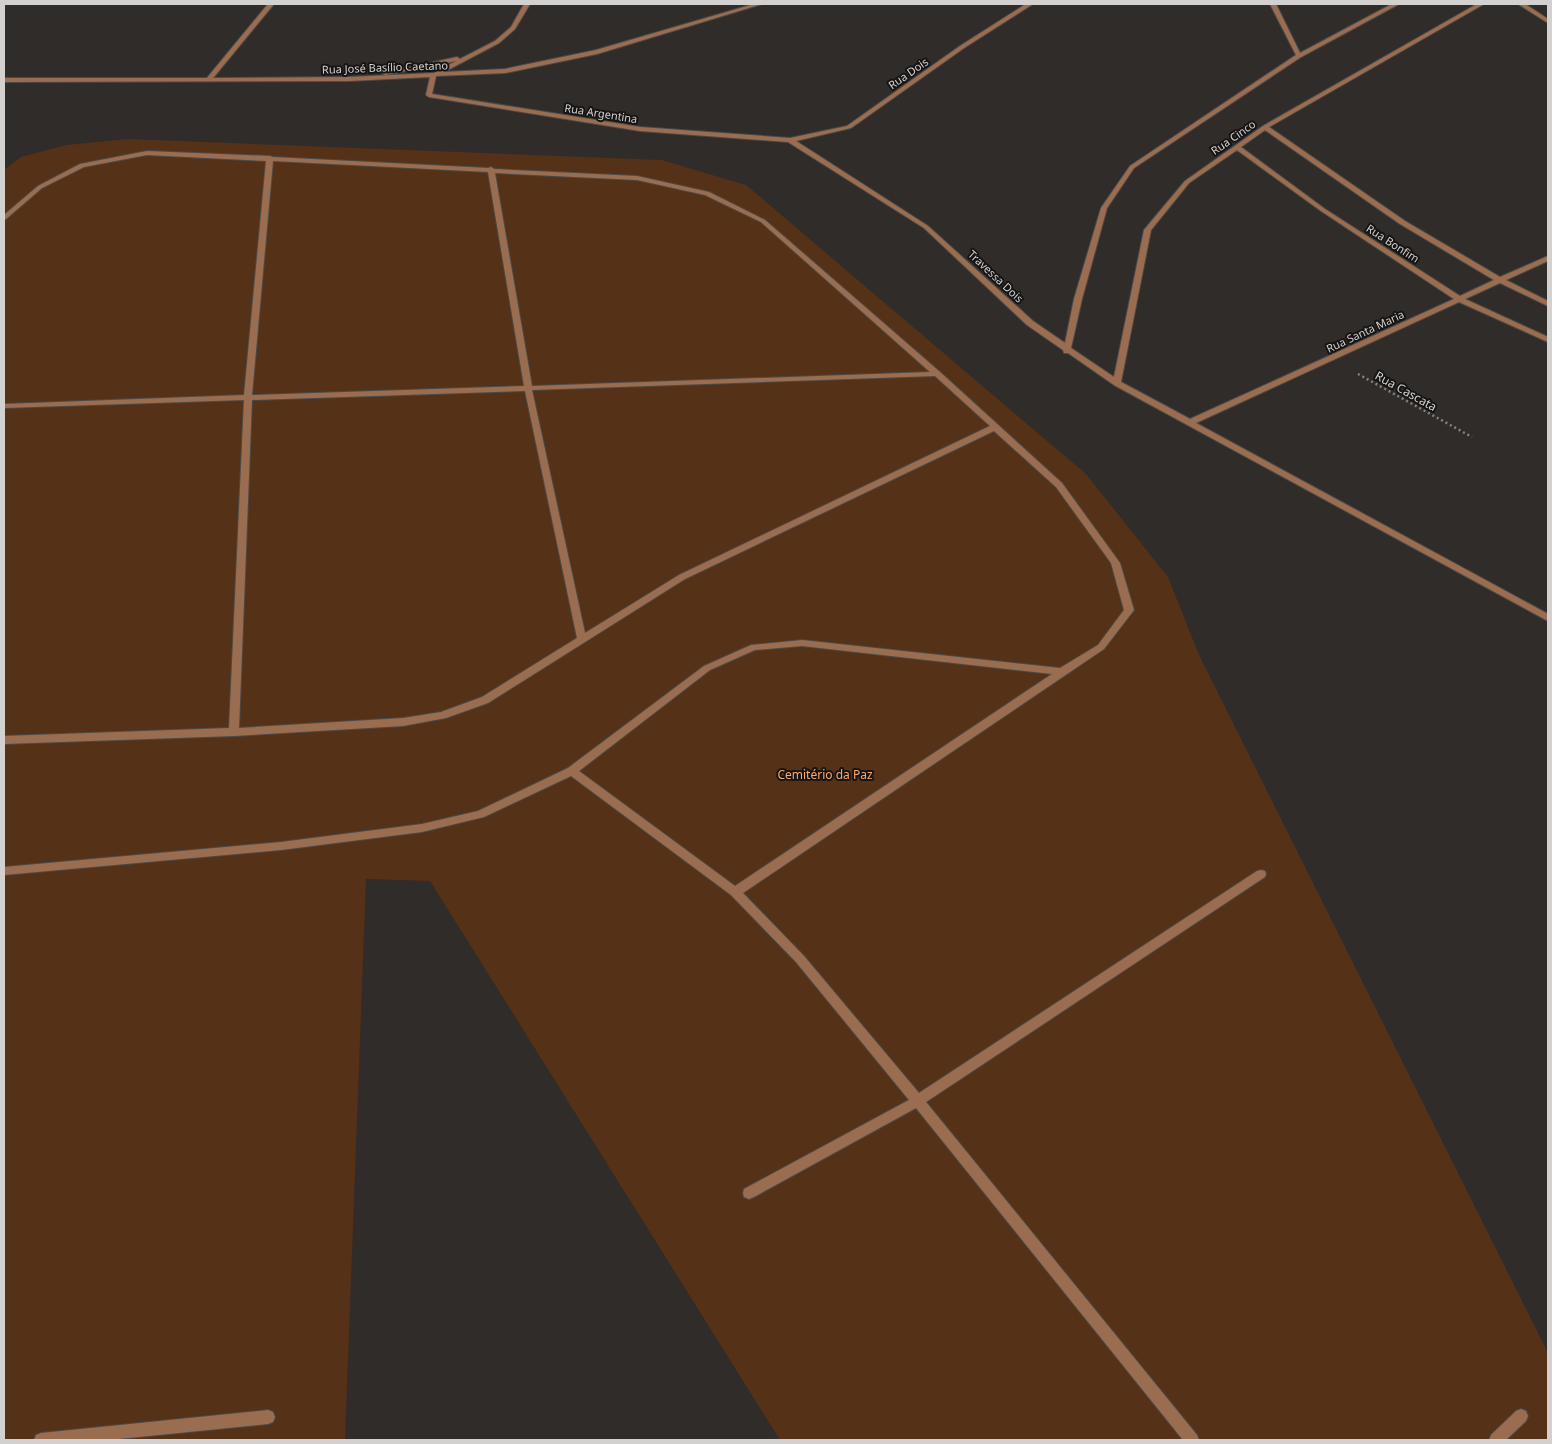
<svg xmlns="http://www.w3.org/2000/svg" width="1552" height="1444" font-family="'Noto Sans',sans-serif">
<rect width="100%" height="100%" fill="#302c2a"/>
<path fill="#543117" d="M128,139L662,160L746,185L1086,474L1168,577L1199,655L1548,1353V1440H780L430,881L366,879L345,1440H4V170L21,157L66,145Z"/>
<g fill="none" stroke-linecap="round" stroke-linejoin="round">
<defs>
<g id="service">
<path d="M147,151L270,156L273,157L488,168L491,167L494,169L637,176L709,192L765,220L940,372L1062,483L1120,563L1134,610L1104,649L743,893L804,956L919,1093L1257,871L1261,870L1265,871L1266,874L1265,877L926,1102L1197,1435L1199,1440H1183L916,1108L754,1197L749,1199L744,1197L743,1193L744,1189L909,1100L796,962L731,895L571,776L484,817L422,832L281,850L4,875V867L281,842L422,824L478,811L568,768L704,666L751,645L802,640L1060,668L1098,645L1124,610L1111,563L1056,487L994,431L685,579L488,703L446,718L403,726L234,736L4,744V736L229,728L244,400L4,408V404L244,395L266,161L147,155L84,167L42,188L6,219L4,220V215L38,186L80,164ZM273,161L488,172L524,386L252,395ZM495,173L637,180L705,195L761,222L930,372L532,386ZM935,376L990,426L679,575L585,633L532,390ZM525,391L577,638L482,697L441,712L403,718L239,728L252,400ZM802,646L1052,674L735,886L579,771L710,670L755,650Z"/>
<path d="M1521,1409L1526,1411L1528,1416L1526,1421L1506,1440H1489L1491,1435L1516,1411Z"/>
<path d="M268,1410L273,1412L275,1417L273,1422L268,1424L109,1440H34L36,1435L41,1433Z"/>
</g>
<g id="minor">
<path d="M268,4H274L213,78L349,77L434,73L456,61L385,75L382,73L457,57L460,59L495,41L511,27L524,4H530L515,29L499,43L444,72L505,69L596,50L754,4H762L597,54L505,73L436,76L432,94L640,127L790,138L847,126L960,46L1026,4H1033L964,48L851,128L796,141L928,226L1033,321L1065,343L1074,299L1101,208L1130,166L1296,55L1270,4H1276L1300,53L1392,4H1399L1301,57L1134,168L1107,208L1082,299L1071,348L1114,377L1144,230L1185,181L1263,126L1477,4H1484L1269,127L1405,221L1500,277L1548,256V261L1506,280L1548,301V306L1500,283L1465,299L1548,337V342L1459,302L1196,423L1548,614V621L1114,385L1068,353H1064L1063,350L1027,325L924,228L788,142L640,131L429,97L426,95L430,77L349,81L4,82V78H207ZM1265,130L1400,224L1494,280L1460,296L1325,209L1241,147ZM1237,150L1321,211L1454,299L1190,419L1121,382L1151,230L1189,183Z"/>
<path d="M1518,4H1525L1548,19V23Z"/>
</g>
</defs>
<use href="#service" stroke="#4d4a48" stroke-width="2"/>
<use href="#minor" stroke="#4d4a48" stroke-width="2"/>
<path stroke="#858280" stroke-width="2.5" stroke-dasharray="2 3" stroke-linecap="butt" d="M1358,374L1472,437"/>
<use href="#service" fill="#9a6d50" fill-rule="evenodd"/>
<use href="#minor" fill="#9a6d50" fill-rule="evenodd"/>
</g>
<g text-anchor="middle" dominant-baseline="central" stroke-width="4" stroke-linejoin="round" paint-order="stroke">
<g font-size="11" fill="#d3d1d0" stroke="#171514">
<text transform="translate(385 67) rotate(-2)">Rua José Basílio Caetano</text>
<text transform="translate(908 73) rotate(-35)">Rua Dois</text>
<text transform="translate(601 113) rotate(9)">Rua Argentina</text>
<text transform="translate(1233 137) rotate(-35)">Rua Cinco</text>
<text transform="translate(1393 243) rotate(33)">Rua Bonfim</text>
<text transform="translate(996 276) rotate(43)">Travessa Dois</text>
<text transform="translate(1365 331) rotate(-25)">Rua Santa Maria</text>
</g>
<g font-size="12" fill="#d3d1d0" stroke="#171514">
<text transform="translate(1406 391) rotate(29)">Rua Cascata</text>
</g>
<g font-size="12" fill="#ffa86e" stroke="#171514">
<text x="825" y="774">Cemitério da Paz</text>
</g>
</g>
<rect width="1552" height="1444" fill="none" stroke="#d3d1d0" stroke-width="10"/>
</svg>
